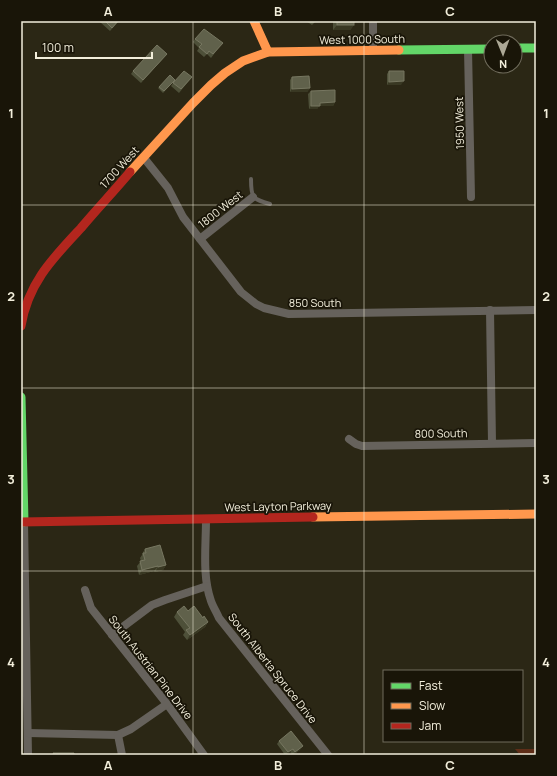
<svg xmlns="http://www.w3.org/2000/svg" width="557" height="776" font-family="Manrope,sans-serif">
<rect width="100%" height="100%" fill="#2b2715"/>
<path fill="#5f2e18" d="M515,749H536V755H520Z"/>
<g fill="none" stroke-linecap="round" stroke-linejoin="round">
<path stroke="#66625c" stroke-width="4" d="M251,179C251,198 252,199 270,204"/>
<g stroke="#66625c" stroke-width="8">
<path d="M373,21V50"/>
<path d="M468,49L471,197"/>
<path d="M144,158L168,188L183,217L241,292L256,304L264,308L289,314L536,310"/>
<path d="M200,239L253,197"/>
<path d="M490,310L492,443"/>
<path d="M349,439L356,444L362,446L536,443"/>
<path d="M206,519C206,546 202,576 211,601C213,607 217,613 219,618L328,755"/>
<path d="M24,522L28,755"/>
<path d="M85,590L91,608L167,704L204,755"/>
<path d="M112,635L152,605L165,600L207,586"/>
<path d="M28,733L118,735L131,729L167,704"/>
<path d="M118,735L122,755"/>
</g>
<g stroke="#63d668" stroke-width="9">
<path d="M515,48H536"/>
<path d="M399,50L491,49"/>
<path d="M21,397L24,522"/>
</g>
<g stroke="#ff974d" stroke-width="9">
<path d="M254,21L268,52"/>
<path d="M130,172L193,103L211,85L225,73L243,61L268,52L399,50"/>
<path d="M313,517L536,514"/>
</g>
<g stroke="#b3261e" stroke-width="9">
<path d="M21,326C28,283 53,258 81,228C97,209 114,191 130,172"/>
<path d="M21,522L313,517"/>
</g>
</g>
<g fill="#4e5039">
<path d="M100,21H119L110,31L100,22Z"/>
<path d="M306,21H316L312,25Z"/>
<path d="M333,21H354V25L350,30H333Z"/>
<path d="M195,39L220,46L211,58L207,54L204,57L197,51L199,48L193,42Z"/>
<path d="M164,57L141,83L131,74L133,71Z"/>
<path d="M389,71L401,85H387V74Z"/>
<path d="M192,77L179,93L171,86L173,83Z"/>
<path d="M292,77L310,88L307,92H290V80Z"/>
<path d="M175,80L163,93L158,88L159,87Z"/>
<path d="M311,91L335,102L333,106H319L317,109H309L308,94Z"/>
<path d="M145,549L166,565L163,570L155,572L154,571L139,575L137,566L141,561L140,558L142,555V554Z"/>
<path d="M177,612L203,618L208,622L205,627L187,640L183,635L185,632L174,617Z"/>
<path d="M279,741L300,750L293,755L290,752L286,755H285L277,744Z"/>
</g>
<g fill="#393823">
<path d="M388,21H410L388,22Z"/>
<path d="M446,21H473L472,22H445Z"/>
<path d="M337,25H354L350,30H333Z"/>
<path d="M404,81L401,85H387L389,82Z"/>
<path d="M310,88L307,92H290L292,89Z"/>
<path d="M335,102L333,106H319L317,109H309L311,106L320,103Z"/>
<path d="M166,565L163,570L155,572L158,567Z"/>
<path d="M158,566L154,571L139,575L142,570Z"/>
<path d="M208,622L205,627L187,640L190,635Z"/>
<path d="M303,746L300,750L293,755L295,752Z"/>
<path d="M293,749L290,752L286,755L288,752Z"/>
</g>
<g fill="#60614b" stroke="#777761">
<path d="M105,21H118L112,28Z"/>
<rect x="337" y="21" width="17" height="4"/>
<path d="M204,29L223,43L213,54L209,51L207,54L199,47L202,44L195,39Z"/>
<path d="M157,45L167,54L143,80L133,71Z"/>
<path d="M184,71L192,77L181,89L173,83Z"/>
<path d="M389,71H404V81L389,82Z"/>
<path d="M170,75L175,80L164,91L159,87Z"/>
<path d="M309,76L310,88L292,89V77Z"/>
<path d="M335,90V102L320,103V106H311V91Z"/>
<path d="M160,545L166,565L158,567V566L142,570L140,561L145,560L143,553H146L145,549Z"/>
<path d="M184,606L188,611L194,606L203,618L204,616L208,622L190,635L186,630L190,628L177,612Z"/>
<path d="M291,731L303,746L295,752L293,749L288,752L279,741Z"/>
<path d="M53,753H74V755H54Z"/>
</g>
<path fill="none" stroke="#f2eedb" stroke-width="1" stroke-opacity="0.55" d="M193,21V755M364,21V755M21,205H536M21,388H536M21,571H536"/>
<g text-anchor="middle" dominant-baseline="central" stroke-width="3.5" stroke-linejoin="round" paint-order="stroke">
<g font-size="11" fill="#f2eedb" stroke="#191508">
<text transform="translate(362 39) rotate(-1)">West 1000 South</text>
<text transform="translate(459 123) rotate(-91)">1950 West</text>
<text transform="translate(119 167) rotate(-48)">1700 West</text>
<text transform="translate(220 209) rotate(-38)">1800 West</text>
<text x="315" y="302">850 South</text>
<text transform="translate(441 433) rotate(-1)">800 South</text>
<text transform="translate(278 506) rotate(-1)">West Layton Parkway</text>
<text transform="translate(151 667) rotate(52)">South Austrian Pine Drive</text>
<text transform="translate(273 668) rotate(52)">South Alberta Spruce Drive</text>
</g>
</g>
<rect width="557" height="776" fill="none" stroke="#191508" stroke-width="44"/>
<rect x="383" y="670" width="140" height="72" fill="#191508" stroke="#706c5c"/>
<rect x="391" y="683" width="20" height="6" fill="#63d668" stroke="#706c5c"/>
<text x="419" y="690" font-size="12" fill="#f2eedb">Fast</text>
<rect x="391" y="703" width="20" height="6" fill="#ff974d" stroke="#706c5c"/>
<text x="419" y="710" font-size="12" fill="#f2eedb">Slow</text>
<rect x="391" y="723" width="20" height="6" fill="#b3261e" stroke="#706c5c"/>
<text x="419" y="730" font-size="12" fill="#f2eedb">Jam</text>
<g transform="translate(503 54) rotate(179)"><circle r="19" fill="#191508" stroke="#706c5c"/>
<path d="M0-3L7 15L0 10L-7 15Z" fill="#aca896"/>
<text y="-6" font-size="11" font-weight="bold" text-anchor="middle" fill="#f2eedb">N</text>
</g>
<path d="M36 52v6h116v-6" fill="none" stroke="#f2eedb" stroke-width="2"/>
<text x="42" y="52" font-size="12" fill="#f2eedb" stroke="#191508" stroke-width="3" paint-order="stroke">100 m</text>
<rect x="22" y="22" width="513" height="732" fill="none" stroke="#f2eedb" stroke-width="1.5"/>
<g font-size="13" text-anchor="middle" font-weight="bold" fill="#f2eedb">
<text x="108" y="16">A</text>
<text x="278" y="16">B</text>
<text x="450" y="16">C</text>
<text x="11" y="118">1</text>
<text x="546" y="118">1</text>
<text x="11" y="301">2</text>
<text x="546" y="301">2</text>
<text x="11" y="484">3</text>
<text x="546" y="484">3</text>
<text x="11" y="667">4</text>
<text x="546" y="667">4</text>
<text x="108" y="770">A</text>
<text x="278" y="770">B</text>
<text x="450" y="770">C</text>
</g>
</svg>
